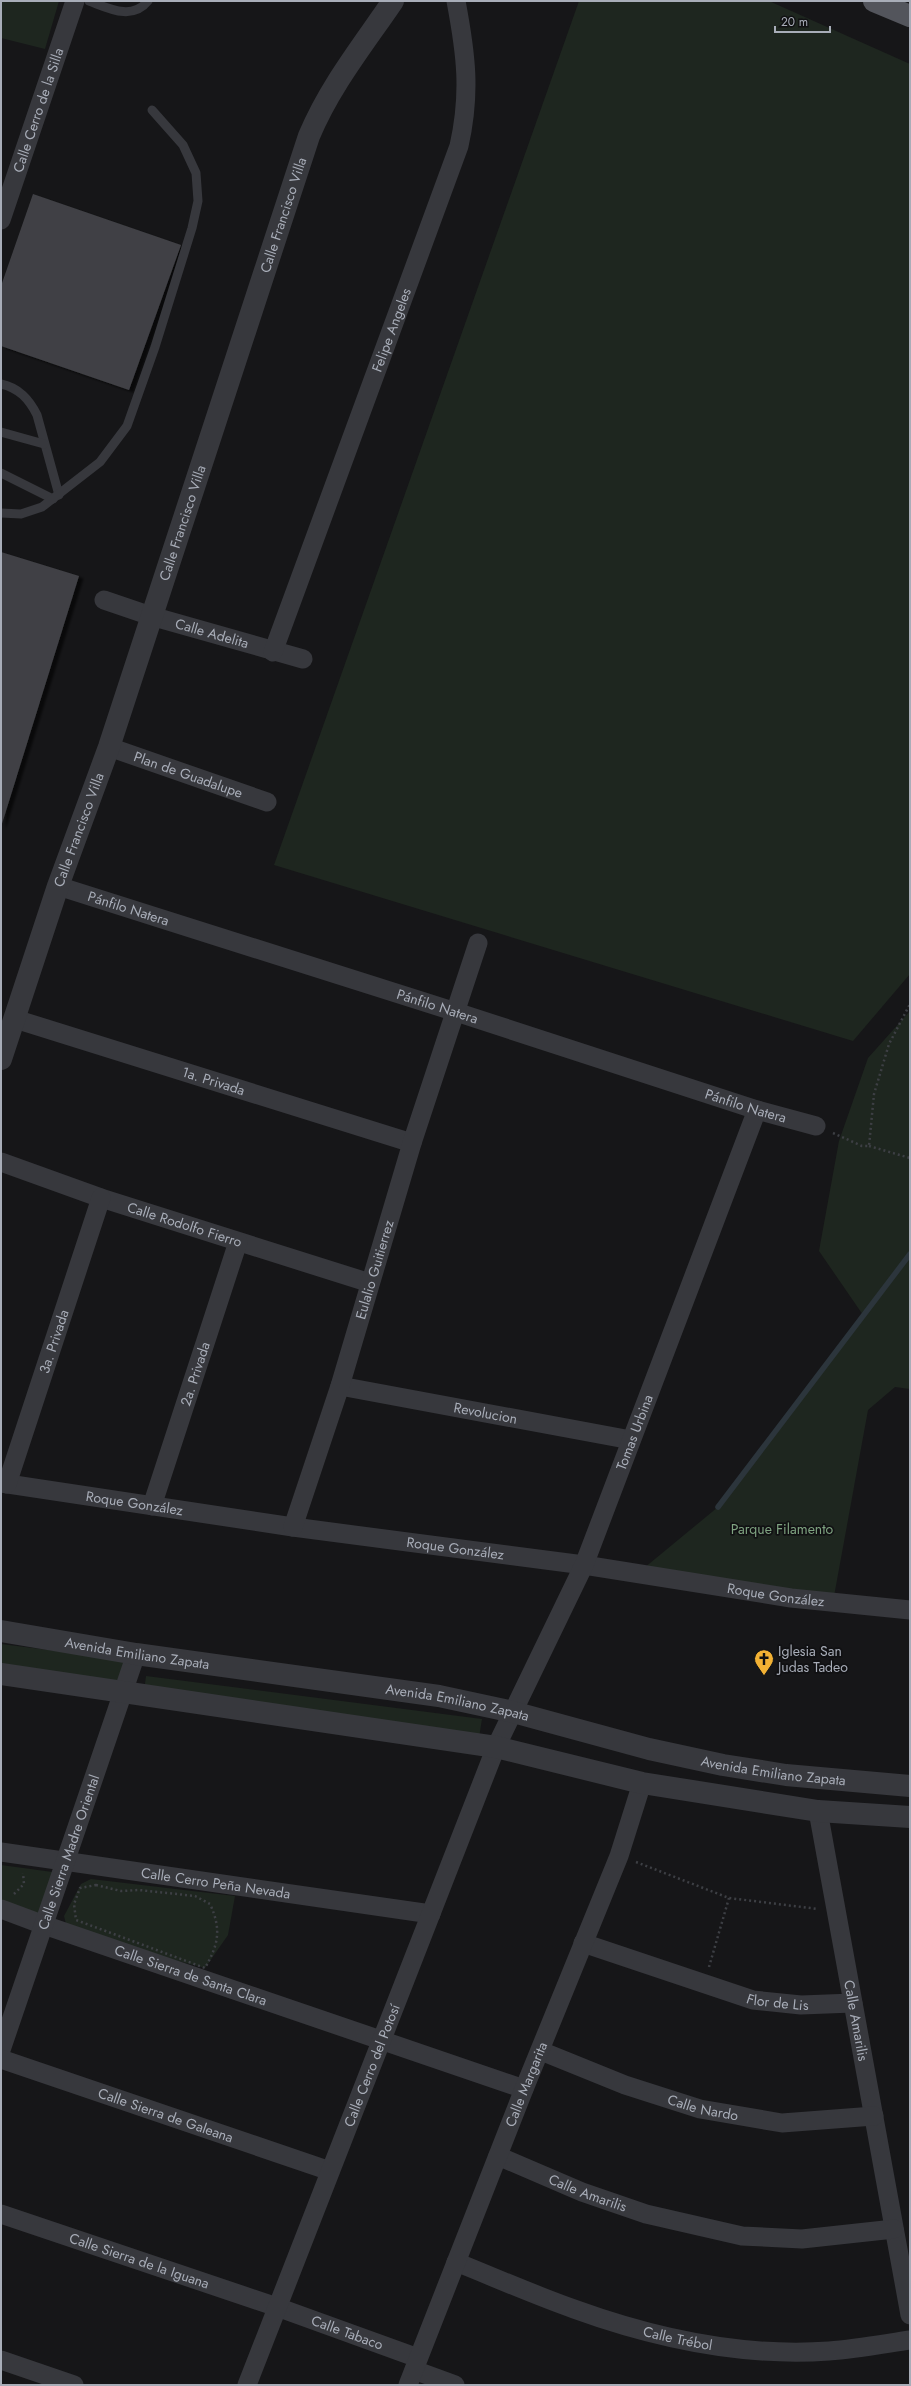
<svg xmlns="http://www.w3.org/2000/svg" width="911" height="2386" font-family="Jost,sans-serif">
<defs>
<filter id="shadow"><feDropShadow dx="4.5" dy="2.5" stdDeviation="1" flood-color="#0009"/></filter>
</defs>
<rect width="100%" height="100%" fill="#161618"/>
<g fill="#1e261f">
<path d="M1,1H59L45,49L1,38Z"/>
<path d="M579,1H769L910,64V974L853,1041L274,865Z"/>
<path d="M910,1011V1389L895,1387L868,1410L833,1602L638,1573L718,1507L863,1315L819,1251L839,1141L868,1058Z"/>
<path d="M1,1644L129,1660L119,1695L1,1678Z"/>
<path d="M146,1676L482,1719L477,1750L143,1699Z"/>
<path d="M1,1865L60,1873L41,1919L1,1906Z"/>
<path d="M91,1879L235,1896L228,1935L205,1968L73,1934L68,1932L64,1916L81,1884Z"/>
</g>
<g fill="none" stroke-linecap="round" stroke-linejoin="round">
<path stroke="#2c353c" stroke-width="5.5" d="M718,1507L910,1254"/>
</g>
<g fill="#404145" filter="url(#shadow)">
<path d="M33,194L181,245L129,390L1,346V286Z"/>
<path d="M1,552L79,576L1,827Z"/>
</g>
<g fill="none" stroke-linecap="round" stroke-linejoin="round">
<g stroke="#3d3f44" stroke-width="2.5" stroke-dasharray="2 3" stroke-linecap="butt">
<path d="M833,1133L862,1146H869L874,1094L889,1044L910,1004"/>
<path d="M869,1146L910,1158"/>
<path d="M636,1862L729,1898L818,1909"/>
<path d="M96,1885L121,1891L139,1890L195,1896L210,1904C222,1930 218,1945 205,1968L76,1920L74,1904L80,1888Z"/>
<path d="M14,1894L24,1884L23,1873"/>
<path d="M709,1967L729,1898"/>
</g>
<g stroke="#37383d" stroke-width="9">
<path d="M89,1C108,8 132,21 148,1"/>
<path d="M1,384C19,388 29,399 37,415L59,495"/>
<path d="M1,432L44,444"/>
<path d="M1,473L53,499"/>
<path d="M1,513L21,514L42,507L100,462L127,426L155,347L192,228L198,201L196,173L183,145L152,110"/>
</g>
<g stroke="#37383d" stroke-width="19">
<path id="s1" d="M1,220L75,1"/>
<path id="s2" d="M104,600L151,616L303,659"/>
<path id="s3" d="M273,652L459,146C471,93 466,54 456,1"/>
<path id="s4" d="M109,747L267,802"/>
<path id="s5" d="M58,886L456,1012L757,1110L816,1126"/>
<path id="s6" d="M15,1019L412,1143"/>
<path id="s7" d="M1,1162L101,1198L370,1283"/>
<path id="s8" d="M340,1386L631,1440"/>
<path id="s9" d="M1,1483L293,1527L584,1565L791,1598L910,1610"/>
<path id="s10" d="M7,1484L101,1198"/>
<path id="s11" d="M152,1506L238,1242"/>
<path id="s12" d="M293,1527L340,1386L412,1143L478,943"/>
<path id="s13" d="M818,1811L910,2315"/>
<path id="s14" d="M1,1852L431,1914"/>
<path id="s15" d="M1,1909L44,1925L524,2089"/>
<path id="s16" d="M583,1943L753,2000L801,2005L853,2003"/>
<path id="s17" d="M1,2050L136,1654"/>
<path id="s18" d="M541,2051L625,2085L700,2109L782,2123L874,2116"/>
<path id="s19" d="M1,2059L330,2171"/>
<path id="s20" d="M498,2156L582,2192L646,2214L742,2236L802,2239L894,2229"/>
<path id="s21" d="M1,2214L277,2307L418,2358"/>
<path id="s22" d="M456,2262C496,2278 534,2295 574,2309C654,2338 744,2357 829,2351C856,2349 883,2344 910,2340"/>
<path d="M1,2360L74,2385"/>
<path d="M414,2370L455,2385"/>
<path id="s23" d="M247,2385L496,1747L584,1565L757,1110"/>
<path id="s24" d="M408,2385L524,2089L619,1856L642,1783"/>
</g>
<g stroke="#37383d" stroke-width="22">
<path id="s25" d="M1,1059L58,886L109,747L309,136C330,86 363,45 393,1"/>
<path id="s26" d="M1,1631L136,1654L439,1696L513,1712L649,1749L723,1765L786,1775L910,1786"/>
<path d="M1,1674L496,1747L642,1783L818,1811L910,1817"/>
</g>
<path stroke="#53555c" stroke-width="22" d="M874,1L910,16"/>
</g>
<defs>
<symbol id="church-pin" viewBox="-11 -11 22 30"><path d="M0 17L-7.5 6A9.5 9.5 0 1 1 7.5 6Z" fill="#f2b134" stroke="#111113"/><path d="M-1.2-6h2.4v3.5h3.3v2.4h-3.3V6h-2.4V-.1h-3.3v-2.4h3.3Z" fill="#111"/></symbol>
</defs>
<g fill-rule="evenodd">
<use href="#church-pin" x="753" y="1648" width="22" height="30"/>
</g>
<g text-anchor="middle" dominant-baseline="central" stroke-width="3.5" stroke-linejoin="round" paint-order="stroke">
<g font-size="14" fill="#a8adb8" stroke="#111113">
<text stroke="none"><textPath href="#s1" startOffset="116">Calle Cerro de la Silla</textPath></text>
<text stroke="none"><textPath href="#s25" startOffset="890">Calle Francisco Villa</textPath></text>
<text stroke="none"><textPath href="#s3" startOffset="343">Felipe Angeles</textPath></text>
<text stroke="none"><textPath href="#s25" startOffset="566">Calle Francisco Villa</textPath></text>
<text stroke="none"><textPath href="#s2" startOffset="113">Calle Adelita</textPath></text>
<text stroke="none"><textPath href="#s4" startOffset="84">Plan de Guadalupe</textPath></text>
<text stroke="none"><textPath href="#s25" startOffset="242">Calle Francisco Villa</textPath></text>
<text stroke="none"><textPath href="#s5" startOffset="74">Pánfilo Natera</textPath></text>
<text stroke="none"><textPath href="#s5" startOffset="398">Pánfilo Natera</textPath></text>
<text stroke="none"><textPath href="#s6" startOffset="208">1a. Privada</textPath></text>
<text stroke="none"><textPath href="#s5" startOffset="722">Pánfilo Natera</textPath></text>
<text stroke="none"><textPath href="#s7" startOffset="194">Calle Rodolfo Fierro</textPath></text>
<text stroke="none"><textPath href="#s12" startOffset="270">Eulalio Guitierrez</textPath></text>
<text stroke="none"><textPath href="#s10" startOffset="150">3a. Privada</textPath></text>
<text stroke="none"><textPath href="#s11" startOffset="139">2a. Privada</textPath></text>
<text stroke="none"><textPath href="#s8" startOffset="148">Revolucion</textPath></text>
<text stroke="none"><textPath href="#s23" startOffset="1029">Tomas Urbina</textPath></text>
<text stroke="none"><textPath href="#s9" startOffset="135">Roque González</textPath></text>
<text stroke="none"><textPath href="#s9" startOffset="459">Roque González</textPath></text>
<text stroke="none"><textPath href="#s9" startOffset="783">Roque González</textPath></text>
<text stroke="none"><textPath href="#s26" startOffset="138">Avenida Emiliano Zapata</textPath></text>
<text stroke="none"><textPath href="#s26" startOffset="462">Avenida Emiliano Zapata</textPath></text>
<text stroke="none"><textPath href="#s26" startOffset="786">Avenida Emiliano Zapata</textPath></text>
<text stroke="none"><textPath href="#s17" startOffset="209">Calle Sierra Madre Oriental</textPath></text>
<text stroke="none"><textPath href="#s14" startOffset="217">Calle Cerro Peña Nevada</textPath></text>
<text stroke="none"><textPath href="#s15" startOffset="201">Calle Sierra de Santa Clara</textPath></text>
<text stroke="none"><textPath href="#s16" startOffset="204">Flor de Lis</textPath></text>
<text stroke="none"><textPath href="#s13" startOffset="213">Calle Amarilis</textPath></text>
<text stroke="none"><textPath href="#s23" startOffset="343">Calle Cerro del Potosí</textPath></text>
<text stroke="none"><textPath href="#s24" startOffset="323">Calle Margarita</textPath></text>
<text stroke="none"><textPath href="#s18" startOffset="172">Calle Nardo</textPath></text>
<text stroke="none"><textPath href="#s19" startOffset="174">Calle Sierra de Galeana</textPath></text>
<text stroke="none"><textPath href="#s20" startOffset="97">Calle Amarilis</textPath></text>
<text stroke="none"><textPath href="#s21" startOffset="146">Calle Sierra de la Iguana</textPath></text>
<text stroke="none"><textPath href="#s21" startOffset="366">Calle Tabaco</textPath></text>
<text stroke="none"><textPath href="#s22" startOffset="235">Calle Trébol</textPath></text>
</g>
<g font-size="14" fill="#7fa381" stroke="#111113">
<text x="782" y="1529">Parque Filamento</text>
</g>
<g font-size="14" fill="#a8adb8" stroke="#111113" text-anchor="start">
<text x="778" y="1651">Iglesia San<tspan x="778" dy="16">Judas Tadeo</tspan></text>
</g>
</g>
<rect width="911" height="2386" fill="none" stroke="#a8adb8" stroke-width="4"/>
<path d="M775 26v6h55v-6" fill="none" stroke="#a8adb8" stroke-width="2"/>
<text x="781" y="26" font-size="12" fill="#a8adb8" stroke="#111113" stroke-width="3" paint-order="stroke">20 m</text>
</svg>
